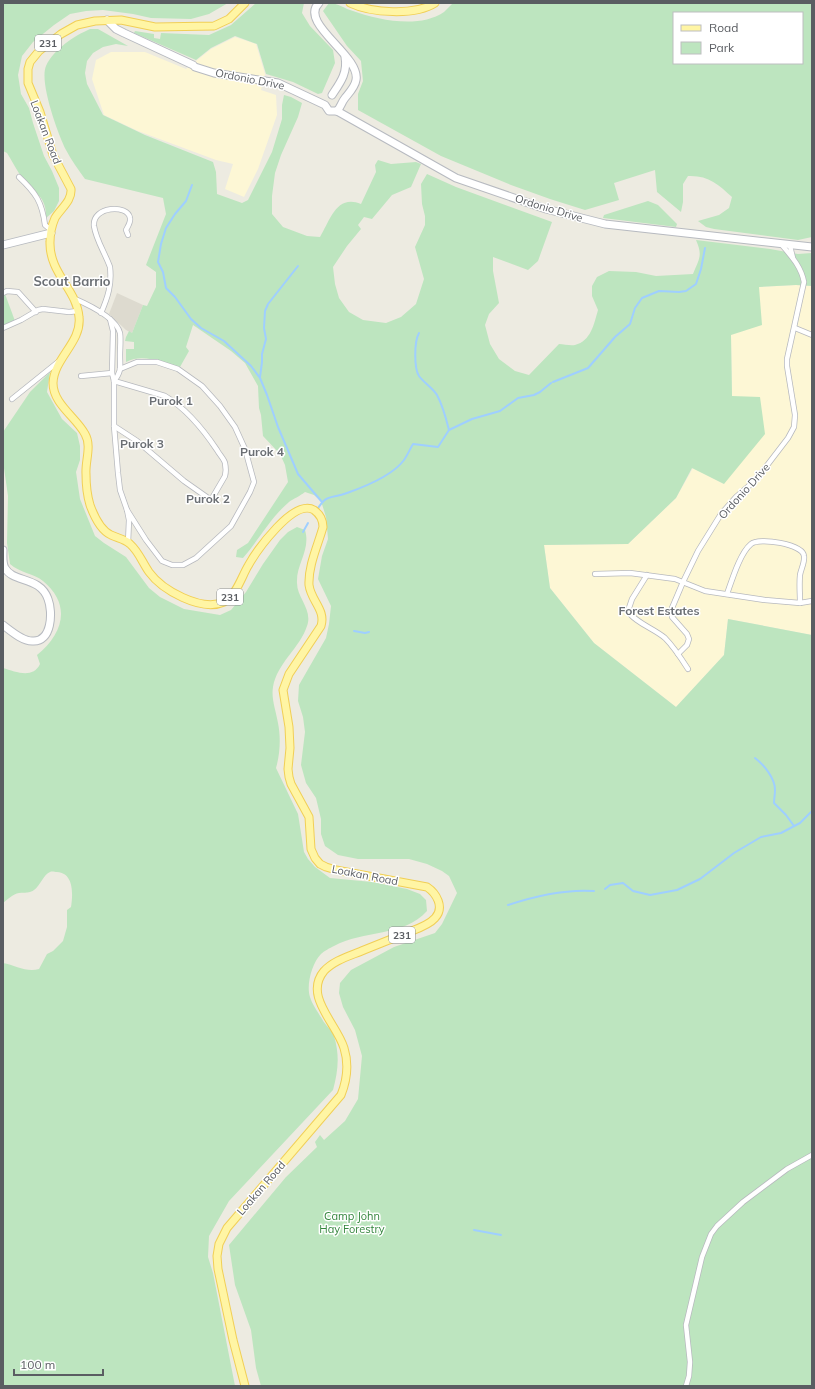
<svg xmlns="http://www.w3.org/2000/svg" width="815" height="1389" font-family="Mulish,sans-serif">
<rect width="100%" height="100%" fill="#edebe1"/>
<g fill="#fdf7d5">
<path d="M235,37L256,44L265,74L261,90L276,95L277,115L258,169L244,197L225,189L233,164L216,160L138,131L104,115L92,79L96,60L111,52H145L186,69L211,49Z"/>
<path d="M796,285L812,286V635L728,619L724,655L676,707L594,643L550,588L544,545L628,544L676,498L693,468L724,484L732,396L731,335L758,287Z"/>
</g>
<path fill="#dddacf" d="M117,293L143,305L132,333L126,330L109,314Z"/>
<g fill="#bde5bf" fill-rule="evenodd">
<path d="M3,3H228L209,14L191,19L151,18L133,14L103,10L86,11L70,14L54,25L33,42L22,56L18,75L21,94L29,108L33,123L44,156L52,171L59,188V201L54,211L46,218C47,197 35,193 23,179C17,171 12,161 7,153L3,151Z"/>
<path d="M256,3H304L302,13L310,26L333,50L335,63L322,93L318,94L293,82L266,74L257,44L235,36L211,48L196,60L134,33L135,31L154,34V38L160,39L161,33L209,35L231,25Z"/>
<path d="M329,3C338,3 345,9 353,11C379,20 419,29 444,12C447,9 450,6 453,3H812V237L798,240L714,229L706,227L698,221L719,215L729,208L732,197C718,184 708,175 688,176L683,184V202L681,212L657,192L655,170L614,183L619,200L585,210L550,199L511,185L441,156L358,110V94L363,81L361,61L347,46L323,11ZM674,13H802V63H674Z"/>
<path d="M90,29H98L128,46L116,44L103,47L93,53L87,61L85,73L87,84L103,115L145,135L213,162L216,172L217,194L242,203L248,200L272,152L282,119V105L284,95L291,97L302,103L298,117L281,155L275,173L272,196V214L283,227L307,236L320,237C330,221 336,194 361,204L376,172L375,165L378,160L391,164L416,162L421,164L411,187L392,195L372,219L364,217L358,225L361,229L347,246L333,267L335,284L339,298L349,312L363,320L386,323L401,317L416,304L424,279L415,247L425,225V216L422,204L421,184L427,174L456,187L552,222L538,261L528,270L493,257V271L499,303L489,314L485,325L490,344L499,359L515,371L529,375L559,344C564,344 570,346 575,345C591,341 594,324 598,310L592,296V286L597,277L609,271L636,272L656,276L693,274C699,259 703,256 696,240L770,249L798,254L812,253V286L796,285L759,287L762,325L731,335L732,396L760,397L765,434L724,484L692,468L676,498L628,544L544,545L550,588L594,643L676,707L724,655L728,619L812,635V1386H261L256,1368L251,1330L235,1285L229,1245L286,1177L317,1147L315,1142L320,1135L324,1140L345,1121L358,1099L362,1056L355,1030L343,1007L339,993L340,983L351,970L394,947L435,933L442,924L457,893L449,876L442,871L427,864L409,859H358L338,855L325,846L321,834V819L316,798L306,783L301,765L305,732L303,717L298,701L299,685L326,638L329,624L331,606L318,579L322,556L328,539L326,517L321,501L314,495L305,492C300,496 293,499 289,502C270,518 259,540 243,558L236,557L237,550L248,543L288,482L285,465L280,454L263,436L261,415L259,408L258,386L245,363L231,351L193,325L186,347L189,351L180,367C162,363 144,353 126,362V349H134V342L125,341L126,337L129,331L132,333L143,305L147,306L156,287V272L146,265L166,214L163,198L85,179C78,169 71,160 66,150C58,134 39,82 46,66C54,49 74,36 90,29Z"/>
<path d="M648,201L658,205L677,224L676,227L603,218L604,215Z"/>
<path d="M5,294L15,321L3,325V295Z"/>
<path d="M50,372L47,392L62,419L77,433L80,446V460L76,472L80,499L95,536L104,543L126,557L149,588L160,597L184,609L220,615L231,610L246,592L263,564L280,540L288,532L297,527L305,530C311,550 296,564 297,583C297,598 313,610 307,626C300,648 277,663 273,687C271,699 276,711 278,723C281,738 280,754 276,768L298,814L304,852L308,859L315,867L330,878L372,882L407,889L420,894L426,900L427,911C404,937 363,930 334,946C330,948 324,951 321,954C312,963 306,985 310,997C312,1004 318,1012 322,1019C325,1025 332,1030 334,1036C340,1056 338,1071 333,1090L229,1201L209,1236L208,1257L213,1273L235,1386H3V963C15,965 27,973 39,969L47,954L53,951L63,941L67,927V910L71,907C73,894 74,873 57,872C55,872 52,871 50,872C44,874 40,886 34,890C28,894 25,892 19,893C13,894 7,900 3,903V668C16,672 33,679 40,664L37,655C63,634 72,605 43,581C33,573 20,573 10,564L7,543L8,496L3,461V432L30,392Z"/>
</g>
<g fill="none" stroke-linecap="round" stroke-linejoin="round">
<g stroke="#9fcfff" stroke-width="2">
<path d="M192,185L186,201L175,214L166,228L161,244L158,262L163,272L166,288L175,297L191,319L201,328L224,341L251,366L260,378L267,395L278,427L298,474L322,502"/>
<path d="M419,333C414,342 414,368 419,376C424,383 432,387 437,395C443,406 446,418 449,430"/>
<path d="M260,377L262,362V354L266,339L264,328L265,311L268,304L298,266"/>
<path d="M553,382L588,368L615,337L630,324L635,308L642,298L659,291L679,292L686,291L696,284L701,269L705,248"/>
<path d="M317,510C327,493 331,499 347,493C364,487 393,475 404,460C407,456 410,449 413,444L438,447L449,430L472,419L500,411L518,398L534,395L540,392L551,383"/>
<path d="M303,532L308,523"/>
<path d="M354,631L365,633L369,632"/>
<path d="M755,758C764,765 775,778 775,790C775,795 774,799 774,803L786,815L794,826"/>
<path d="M605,889L610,885L623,883L633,891L650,895L677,890L700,879L734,853L761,837L781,833L800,823L812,811"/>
<path d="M508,905C535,896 565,889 594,891"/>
<path d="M474,1230L501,1235"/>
</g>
<defs>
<g id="street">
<path d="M19,177C36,193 42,202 45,225L51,230"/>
<path d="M790,246L793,258"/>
<path d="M3,293L7,291L18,292L36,312"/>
<path d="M73,298C87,304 116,317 120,333C121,340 120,348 120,355C120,367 122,371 114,381"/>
<path d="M101,313C108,297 112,284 110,267C105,253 96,240 94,226C92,206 128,204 130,218C131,222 128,226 126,230L128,235"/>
<path d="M110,319L113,331L112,373L114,381V426L118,473L120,490L127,510L129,520L128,543"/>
<path d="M3,328L21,320L38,310L43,309L69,312L78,311"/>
<path d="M795,328L812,335"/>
<path d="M120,369L137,362H157L178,369L202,386L220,406L235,427L245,449L254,482L250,492L231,526L196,558L183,565H172L162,561L146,540L127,510"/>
<path d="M81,376L112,373"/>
<path d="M12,399L58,362"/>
<path d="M114,426L137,441L184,481L211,500L225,476C226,472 226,468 225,463C224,459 219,454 217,450C203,429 187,409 165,396L114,381"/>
<path d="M595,574L630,573L675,579L705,591L765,600L800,603L812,601"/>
<path d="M647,575L632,599L628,611C634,622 655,629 665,638C674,647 681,658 688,669"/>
<path d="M727,594C732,580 740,553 751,544C759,537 803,544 804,556C805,562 801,569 800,575C799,584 800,593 800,603"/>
<path d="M678,654L687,645L689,639L687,634L672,617V608L683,582L698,551L721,514L736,497L751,484L762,472L788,438L794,427L795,415L787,366V359L804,282C801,266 791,256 781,244"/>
<path d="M686,1386L689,1376L690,1362L686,1325L702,1257L711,1234L717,1226L743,1202L787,1169L812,1155"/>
</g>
<g id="secondary">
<path d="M319,3C298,23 361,56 356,80C355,87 349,93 345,98C341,103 341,107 337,111"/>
<path d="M107,20L116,29L124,33L193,65"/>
<path d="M195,67L214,73L278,83L325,105L329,111H337L456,178L546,209L605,224L812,247"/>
<path d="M332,95C340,83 348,73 345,57"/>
<path d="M3,245L51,233"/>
<path d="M3,550C3,556 2,563 5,568C13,583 40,576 48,599C53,612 52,643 32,641C22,641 11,631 3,625"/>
</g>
<g id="primary">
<path d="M245,3L229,19L214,26L155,27L121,20L95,21L77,25L61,34L39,51L30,62L28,69V83L40,112L53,155L71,189C72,201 61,208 55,218C52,225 50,234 50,242C49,273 77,290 79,317C82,342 54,358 53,383C53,404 76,417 85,434C92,446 85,461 86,474C86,484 87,495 90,505C94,516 100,530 111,535C117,538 125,539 130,544C139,552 142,562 149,572C162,590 201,612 224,602C235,598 242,576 248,566C257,550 294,498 314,510C321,515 323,520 323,527C318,545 308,566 309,585C311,601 326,610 321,626L289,674L283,690L289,727L290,748L288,769L289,777L291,784L309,817L311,849L315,858L320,864L326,867L336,870L427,887C436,893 445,907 435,918C429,925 417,929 409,932C394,938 379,944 364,950C350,956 334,960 324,971C303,996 337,1024 344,1048C349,1064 347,1080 341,1095L227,1228L219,1244L217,1256L218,1269L233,1340L245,1386"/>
<path d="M350,3C371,13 415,16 435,3"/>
</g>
</defs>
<use href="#street" stroke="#b7b9be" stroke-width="6"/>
<use href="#secondary" stroke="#b7bac0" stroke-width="9"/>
<use href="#primary" stroke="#f1cf56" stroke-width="9"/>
<use href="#street" stroke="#fff" stroke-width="4.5"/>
<use href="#secondary" stroke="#fff" stroke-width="7"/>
<use href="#primary" stroke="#fff5a4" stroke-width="7"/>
</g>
<g text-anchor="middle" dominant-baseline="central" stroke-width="3" stroke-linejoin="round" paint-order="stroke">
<g fill="#fff" stroke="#8c8e91" stroke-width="1">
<rect x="35" y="35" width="26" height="16" rx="3"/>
<rect x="217" y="589" width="26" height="16" rx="3"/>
<rect x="389" y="927" width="26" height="16" rx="3"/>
</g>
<g font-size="10" font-weight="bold" fill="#5a5d62">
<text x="48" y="43">231</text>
<text x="230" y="597">231</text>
<text x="402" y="935">231</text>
</g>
<g font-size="11" fill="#5a5d62" stroke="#fff">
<text transform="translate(250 79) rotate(11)">Ordonio Drive</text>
<text transform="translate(46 132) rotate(69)">Loakan Road</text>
<text transform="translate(549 208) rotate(17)">Ordonio Drive</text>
<text transform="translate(744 491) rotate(-48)">Ordonio Drive</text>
<text transform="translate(365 875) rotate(11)">Loakan Road</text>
<text transform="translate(261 1188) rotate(-49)">Loakan Road</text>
</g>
<g font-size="11" fill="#35863e" stroke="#fff">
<text x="352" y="1216">Camp John<tspan x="352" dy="13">Hay Forestry</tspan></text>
</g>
<g font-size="12" font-weight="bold" fill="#6b6f74" stroke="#fff">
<text x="171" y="400">Purok 1</text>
<text x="142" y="443">Purok 3</text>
<text x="262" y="451">Purok 4</text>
<text x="208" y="498">Purok 2</text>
<text x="659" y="610">Forest Estates</text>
</g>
<g font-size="13" font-weight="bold" fill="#6b6f74" stroke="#fff">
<text x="72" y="281">Scout Barrio</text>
</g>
</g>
<rect width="815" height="1389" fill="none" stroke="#5a5d62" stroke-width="8"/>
<rect x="673" y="12" width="130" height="52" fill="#ffffff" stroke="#bdbec0"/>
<rect x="681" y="25" width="20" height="6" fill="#fff5a4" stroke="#bdbec0"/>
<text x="709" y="32" font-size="12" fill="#5a5d62">Road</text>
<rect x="681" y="42" width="20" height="12" fill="#bde5bf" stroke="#bdbec0"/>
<text x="709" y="52" font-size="12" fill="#5a5d62">Park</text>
<path d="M14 1369v6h89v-6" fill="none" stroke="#5a5d62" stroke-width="2"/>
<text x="20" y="1369" font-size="12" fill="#5a5d62" stroke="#ffffff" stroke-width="3" paint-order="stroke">100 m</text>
</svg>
